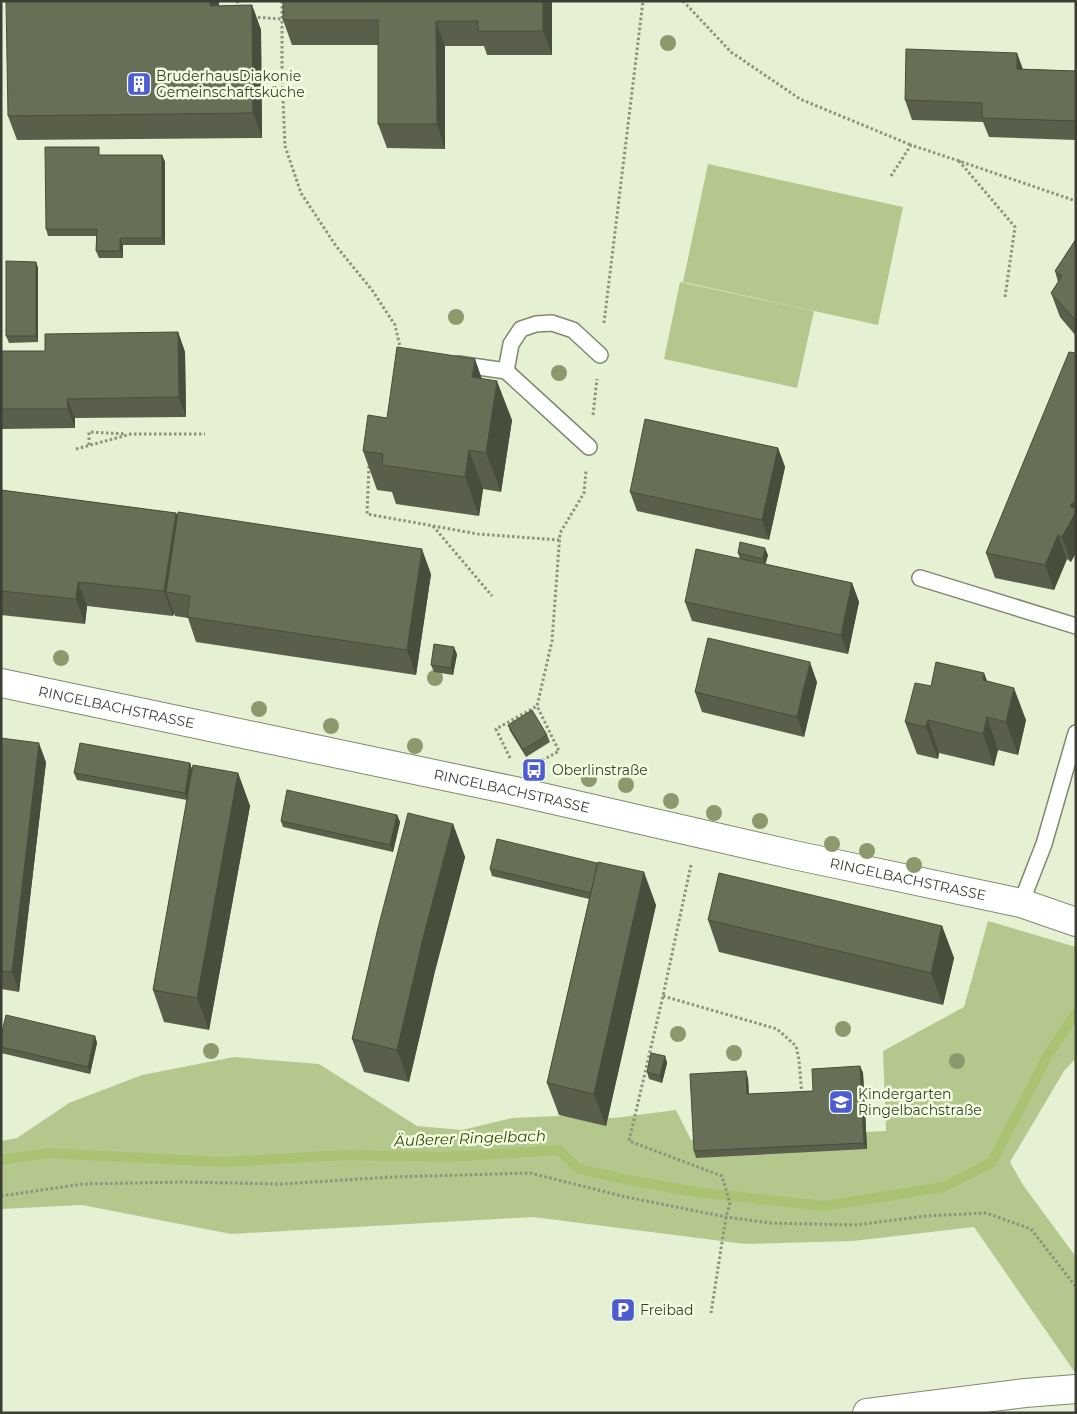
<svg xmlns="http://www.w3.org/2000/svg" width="1077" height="1414" font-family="Montserrat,sans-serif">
<rect width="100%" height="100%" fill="#e6f0d3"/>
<g fill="#b4c88e">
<path d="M708,164L903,207L878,325L683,282Z"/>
<path d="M680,282L814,311L797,388L664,359Z"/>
<path d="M988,921L1076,947V1058L1064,1071L1010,1162L1023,1185L1076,1257V1374L974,1227L853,1241L745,1244L533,1217L231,1234L82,1205L1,1209V1141L17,1138L69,1103L142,1075L234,1057L319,1064L417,1126L462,1130L512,1118L557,1116L615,1118L676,1110L691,1140L886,1131L883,1051L964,1007Z"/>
</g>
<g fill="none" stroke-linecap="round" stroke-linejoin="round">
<path stroke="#a9c372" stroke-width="10" d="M1,1160L48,1153L223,1162L346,1155L448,1157L559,1150L579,1169L629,1180L696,1192L824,1206L943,1187L992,1162L1048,1055L1076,1013"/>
<defs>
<g id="lane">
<path d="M458,364L506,371L589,447"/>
<path d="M506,371L511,344L521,329L536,324L552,323L573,330L600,355"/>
<path d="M920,578L1076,626"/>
<path d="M1021,903L1044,844L1076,733"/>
</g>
<g id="street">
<path id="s1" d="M1,683L515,791L794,855L1021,903L1076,922"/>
<path d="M867,1413L1025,1393L1076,1389"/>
</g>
</defs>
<use href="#lane" stroke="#7f896e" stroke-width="18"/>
<use href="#street" stroke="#7f896e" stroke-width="30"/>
<g stroke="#8c927e" stroke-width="3" stroke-dasharray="2.5 2.5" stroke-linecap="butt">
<path d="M237,1L241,7"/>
<path d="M282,1V74L285,146L301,193L336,246L372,290L395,325L401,351"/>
<path d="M683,1L731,52L800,99L911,145"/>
<path d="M253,17L282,19"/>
<path d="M891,176L911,145L959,161"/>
<path d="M1005,297L1015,227L959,161L1076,201"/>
<path d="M604,323L643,1"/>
<path d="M593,415L597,379"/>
<path d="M89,445V432L126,434"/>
<path d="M76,449L131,434H205"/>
<path d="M369,466L367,514L478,534L559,540"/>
<path d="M433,526L492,596"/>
<path d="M510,758L496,729L537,706"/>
<path d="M538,763L559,751L537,706L552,641L560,533L584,493L586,471"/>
<path d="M691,865L663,996L629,1141L722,1176L730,1203L726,1217L711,1313"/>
<path d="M663,996L777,1029L796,1046L799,1060L802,1096"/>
<path d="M1,1196L83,1184L183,1182L281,1184L392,1177L530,1173L626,1197L726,1217L770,1223L855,1225L926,1216L986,1213L1031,1229L1076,1287"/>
</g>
<use href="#lane" stroke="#fff" stroke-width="15"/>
<use href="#street" stroke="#fff" stroke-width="28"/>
</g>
<g fill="#8c996c">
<circle cx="668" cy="43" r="8"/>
<circle cx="456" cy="317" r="8"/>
<circle cx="559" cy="373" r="8"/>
<circle cx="61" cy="658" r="8"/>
<circle cx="435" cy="678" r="8"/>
<circle cx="259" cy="709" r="8"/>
<circle cx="331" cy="726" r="8"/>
<circle cx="415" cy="746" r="8"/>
<circle cx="589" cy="779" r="8"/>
<circle cx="626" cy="785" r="8"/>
<circle cx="671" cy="801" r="8"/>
<circle cx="714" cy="813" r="8"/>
<circle cx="760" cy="821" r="8"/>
<circle cx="832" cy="844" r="8"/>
<circle cx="867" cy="851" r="8"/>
<circle cx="914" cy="865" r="8"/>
<circle cx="843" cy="1029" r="8"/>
<circle cx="678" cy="1034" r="8"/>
<circle cx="211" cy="1051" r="8"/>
<circle cx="734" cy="1053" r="8"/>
<circle cx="957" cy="1061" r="8"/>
</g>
<g fill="#595f4a">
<path d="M552,1V55H487L484,46H445V149L387,148L378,124V45H292L283,20Z"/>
<path d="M252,5L261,30L262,138L17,140L8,116L219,6Z"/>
<path d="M1023,69L1076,71V140L989,137L983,122L912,120L905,100Z"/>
<path d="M101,155H162L165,162V245H123V258H99L96,251V236H48L46,229Z"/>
<path d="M1076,239V336L1060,317L1051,293L1058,282L1055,271Z"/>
<path d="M36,262L38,268V342L9,343L6,336Z"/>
<path d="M178,332L185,352L186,417L75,418V428L1,429V351H45Z"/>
<path d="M1076,353L1071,562L1067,559L1054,590L995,578L986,553Z"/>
<path d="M482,379L512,420L501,492L483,489L479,516L396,504L392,492L377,490L363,451L387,418Z"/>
<path d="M778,448L785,467L769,540L637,511L630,492Z"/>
<path d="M1,490L176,513L177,515L431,574L416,675L196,642L188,618L175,616L174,613L173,616L87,606L85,624L1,615Z"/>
<path d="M738,553L768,555L765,564L852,583L859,602L848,654L692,621L685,602L740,559Z"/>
<path d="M457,654L453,675L434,672L431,665Z"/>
<path d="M984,673L987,681L1026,720L1018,755L998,750L994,766L939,753L938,759L917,754L905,722L931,686Z"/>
<path d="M817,682L804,737L702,712L695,692Z"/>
<path d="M508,725L547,735L550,742L526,757L510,731Z"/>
<path d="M1,738L46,762L19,992L1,989Z"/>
<path d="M190,763L192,769L238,773L250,806L209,1030L164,1022L153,990L187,800L77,780L74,773Z"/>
<path d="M397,815L400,822L393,852L283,827L281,821Z"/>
<path d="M453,824L465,857L435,971L409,1082L364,1072L352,1039Z"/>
<path d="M490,869L656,905L606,1126L559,1115L547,1083L589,899L492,876Z"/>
<path d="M708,920L942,926L954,958L943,1005L719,952Z"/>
<path d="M95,1036L97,1043L90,1074L1,1053V1047Z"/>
<path d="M665,1056L667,1063L662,1083L649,1079L647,1072Z"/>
<path d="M860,1066L863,1073L867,1149L696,1158L694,1151L748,1078L749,1094L813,1091Z"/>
</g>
<g fill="#484e3c">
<path d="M210,1H219V30L210,6Z"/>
<path d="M543,1H552V55L543,31Z"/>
<path d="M252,5L261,30L262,138L253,113Z"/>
<path d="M436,21L445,46V149L437,124Z"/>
<path d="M1017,53L1024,72L1017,69Z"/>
<path d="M162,155L165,162V245L162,238Z"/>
<path d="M120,238L123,245V258L120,251Z"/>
<path d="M36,262L38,268V342L36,336Z"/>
<path d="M178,332L185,352L186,417L179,397Z"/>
<path d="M475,359L489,399L472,377Z"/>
<path d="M497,381L512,420L501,492L486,453Z"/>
<path d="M67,399L75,418V428L68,409Z"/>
<path d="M778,448L785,467L769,540L762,520Z"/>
<path d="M469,450L483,489L479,516L465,477Z"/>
<path d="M1076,499V553L1071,562L1062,537L1070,506Z"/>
<path d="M176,513L185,537L166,592L174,613L173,616L164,591Z"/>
<path d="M1058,535L1067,559L1054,590L1045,565Z"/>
<path d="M765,548L768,555L765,566L763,559Z"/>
<path d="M422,549L431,574L416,675L407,650Z"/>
<path d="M78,582L87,606L85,624L76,599Z"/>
<path d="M852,583L859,602L848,654L841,635Z"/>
<path d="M454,647L457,654L453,675L451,668Z"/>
<path d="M810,662L817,682L804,737L797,717Z"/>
<path d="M984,673L996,706L983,680Z"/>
<path d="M1014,688L1026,720L1018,755L1006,722Z"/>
<path d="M987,717L998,750L994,766L983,734Z"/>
<path d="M928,720L939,753L938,759L926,727Z"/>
<path d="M39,743L46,762L19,992L12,972Z"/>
<path d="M190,763L192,770L187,800L185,793Z"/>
<path d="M238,773L250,806L209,1030L197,998Z"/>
<path d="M397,815L400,822L393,852L390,845Z"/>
<path d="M453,824L465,857L435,971L409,1082L397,1050L423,938Z"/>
<path d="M644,872L656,905L606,1126L594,1094Z"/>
<path d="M942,926L954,958L943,1005L931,973Z"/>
<path d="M95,1036L97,1043L90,1074L88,1067Z"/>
<path d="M665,1056L667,1063L662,1083L660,1076Z"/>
<path d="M860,1066L863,1073L867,1149L864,1143Z"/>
<path d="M746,1071L748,1078L749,1101L747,1094Z"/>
</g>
<g fill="#676f56" stroke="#484e3c">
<path d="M6,1H210V6L252,5L253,113L8,116Z"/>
<path d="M283,1H543V31H478V21H436L437,124H378V20H283Z"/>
<path d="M906,49L1017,53V69L1076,71V121L982,118V103L905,100Z"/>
<path d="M45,147H99V155H162V238H120V251H96L97,229H46Z"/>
<path d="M1076,239V321L1051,293L1062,276L1055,271Z"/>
<path d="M6,261L36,262V336H6Z"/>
<path d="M178,332L179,397L67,399L68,409H1V351H45V334Z"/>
<path d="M397,347L475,359L472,377L497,381L486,453L469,450L465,477L382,465L383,454L363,451L368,415L387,418Z"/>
<path d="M1069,352L1076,353V499L1070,506L1076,509V512L1062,537L1058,535L1045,565L986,553Z"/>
<path d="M645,419L778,448L762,520L630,492Z"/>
<path d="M1,490L176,513L164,591L78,582L76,599L1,591Z"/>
<path d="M178,512L422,549L407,650L187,617L190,596L166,592Z"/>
<path d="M740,542L765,548L763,559L738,553Z"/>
<path d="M696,549L852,583L841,635L685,602Z"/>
<path d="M708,638L810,662L797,717L695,692Z"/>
<path d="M434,644L454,647L451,668L431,665Z"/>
<path d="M936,662L984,673L983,680L1014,688L1006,722L987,717L983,734L928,720L926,727L905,722L915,683L931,686Z"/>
<path d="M532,710L547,735L523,750L508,725Z"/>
<path d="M1,738L39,743L12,972L1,971Z"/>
<path d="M80,743L190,763L185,793L74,773Z"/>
<path d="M193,765L238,773L197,998L153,990Z"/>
<path d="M287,790L397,815L390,845L281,821Z"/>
<path d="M408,813L453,824L423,938L397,1050L352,1039L378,928Z"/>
<path d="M497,839L597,863L591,893L490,869Z"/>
<path d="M598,862L644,872L594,1094L547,1083Z"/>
<path d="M719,873L942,926L931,973L708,920Z"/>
<path d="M6,1015L95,1036L88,1067L1,1047V1036Z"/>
<path d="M651,1053L665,1056L660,1076L647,1072Z"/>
<path d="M860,1066L864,1143L694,1151L690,1074L746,1071L747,1094L813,1091L812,1069Z"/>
</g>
<defs>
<symbol id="building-square" viewBox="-11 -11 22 22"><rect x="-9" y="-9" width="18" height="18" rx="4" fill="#4e5cd2" stroke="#f3fee0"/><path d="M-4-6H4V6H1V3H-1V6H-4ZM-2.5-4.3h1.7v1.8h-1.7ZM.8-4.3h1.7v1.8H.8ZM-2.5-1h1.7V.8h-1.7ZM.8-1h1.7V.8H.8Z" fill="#fff"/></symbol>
<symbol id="bus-square" viewBox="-11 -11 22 22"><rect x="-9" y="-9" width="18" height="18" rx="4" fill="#4e5cd2" stroke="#f3fee0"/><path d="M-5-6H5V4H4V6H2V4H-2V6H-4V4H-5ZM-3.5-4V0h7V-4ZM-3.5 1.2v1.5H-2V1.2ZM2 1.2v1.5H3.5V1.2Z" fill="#fff"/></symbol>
<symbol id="school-square" viewBox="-11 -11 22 22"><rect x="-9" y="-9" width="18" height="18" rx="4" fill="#4e5cd2" stroke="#f3fee0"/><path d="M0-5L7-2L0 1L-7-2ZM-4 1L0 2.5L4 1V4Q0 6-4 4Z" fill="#fff"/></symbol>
<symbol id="parking-square" viewBox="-11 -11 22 22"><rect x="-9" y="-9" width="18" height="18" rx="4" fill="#4e5cd2" stroke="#f3fee0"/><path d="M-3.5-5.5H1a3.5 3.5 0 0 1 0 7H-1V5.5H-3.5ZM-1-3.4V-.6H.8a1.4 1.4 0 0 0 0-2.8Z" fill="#fff"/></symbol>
</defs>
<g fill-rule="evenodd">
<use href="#building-square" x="125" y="70" width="28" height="28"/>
<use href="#bus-square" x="520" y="756" width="28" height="28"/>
<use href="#school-square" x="827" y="1088" width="28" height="28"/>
<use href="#parking-square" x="609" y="1296" width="28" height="28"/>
</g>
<g text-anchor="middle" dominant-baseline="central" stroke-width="5" stroke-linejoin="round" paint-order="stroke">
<g font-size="14" fill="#3b3f33" stroke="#f3fee0" text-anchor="start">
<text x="156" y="76">BruderhausDiakonie<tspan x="156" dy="16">Gemeinschaftsküche</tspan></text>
<text x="552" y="770">Oberlinstraße</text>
<text x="858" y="1094">Kindergarten<tspan x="858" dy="16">Ringelbachstraße</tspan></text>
<text x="640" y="1310">Freibad</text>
</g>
<g font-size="14" fill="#3b3f33" stroke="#f3fee0">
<text stroke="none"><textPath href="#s1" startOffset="118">RINGELBACHSTRASSE</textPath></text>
<text stroke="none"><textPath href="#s1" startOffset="522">RINGELBACHSTRASSE</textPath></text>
<text stroke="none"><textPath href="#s1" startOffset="928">RINGELBACHSTRASSE</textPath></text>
</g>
<g font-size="15" font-style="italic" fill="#364608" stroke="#f3fee0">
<text transform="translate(470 1138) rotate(-2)">Äußerer Ringelbach</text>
</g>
</g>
<rect width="1077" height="1414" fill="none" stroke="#3b3f33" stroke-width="5"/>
</svg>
